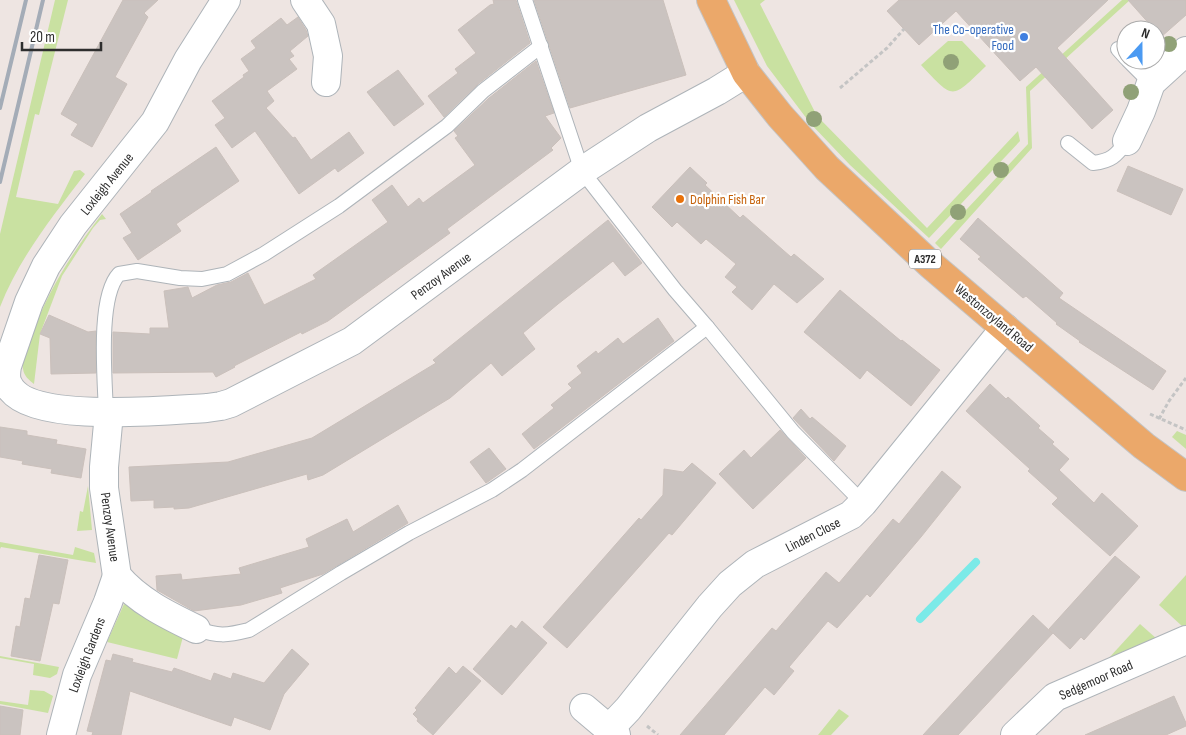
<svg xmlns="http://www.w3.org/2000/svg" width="1186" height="735" font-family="'Sofia Sans Condensed',sans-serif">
<rect width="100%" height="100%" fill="#eee5e2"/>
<g fill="#c9e1a1">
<path d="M55,0H68L39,115L35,114L16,197L58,204L74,171L80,170L85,174C53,216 19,258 0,307V234Z"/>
<path d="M734,0H765L760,4L817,116L927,228L1018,131L1020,141L929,238L850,165L810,123L767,66Z"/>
<path d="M1122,0H1130L1030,91L1032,148L941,249L935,243L1028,144L1026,87Z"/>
<path d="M948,41H962L986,66C951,100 954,100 921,65Z"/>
<path d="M102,214L106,219L100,220L93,228L62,276L40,334L34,384C29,380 24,376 23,369C21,360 27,348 30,340C47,292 71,254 102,214Z"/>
<path d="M1177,431L1186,435V449L1172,437Z"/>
<path d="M88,486L92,530L77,531L80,511L83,512Z"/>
<path d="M0,542L73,555L75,547L94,553L96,563L1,547L0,549Z"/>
<path d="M1186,575V625L1182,626L1159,605Z"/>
<path d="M124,604L184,633L177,659L107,642Z"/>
<path d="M1140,624L1157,639L1108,659Z"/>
<path d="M0,656L59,667L57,674L50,678L33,675L34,664L0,658Z"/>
<path d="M30,690L44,691L53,696L48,713L0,704V701L28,705Z"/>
<path d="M839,709L849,716L831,735H818Z"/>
</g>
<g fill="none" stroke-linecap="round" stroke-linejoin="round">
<path stroke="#7beae8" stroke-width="8" d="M920,619L976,562"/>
</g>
<g fill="#cac3c0" stroke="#cac0bb">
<path d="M123,0H158L144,13L148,17L115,77L127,84L92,147L71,135L78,124L61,114Z"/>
<path d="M493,0H516L530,43L478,84L444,117L428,96L458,73L455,69L476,53L458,30L490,5L494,4Z"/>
<path d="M534,0H663L686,75L570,108Z"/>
<path d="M899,0H1108L1057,48L1113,110L1092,129L1036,67L1020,81L956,11L919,45L887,11Z"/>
<path d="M1128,0H1186V15L1161,37Z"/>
<path d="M298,17L306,30L308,36L290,51L294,56L289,59L297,69L267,91L274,101L266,108L293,138L295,137L311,160L349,132L364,153L338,172L335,168L299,194L255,131L232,148L215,125L225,118L212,101L244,77L243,75L249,71L241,59L256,48L251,41L281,18L287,25Z"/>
<path d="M536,61L554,113L545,116L561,138L551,148L553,150L447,229L450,233L432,246L328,321L302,334L301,332L234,366L235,367L216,377L213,372L113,373V332L150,334V328H169L164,291L188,287L192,298L217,285L231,282L248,273L264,305L316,279L313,275L388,222L372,200L392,185L408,207L419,198L423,203L475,165L455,138L458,136L454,131L489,98Z"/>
<path d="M398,70L424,104L394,126L367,92Z"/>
<path d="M216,147L239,181L176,224L181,231L138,260L123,238L132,233L120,214L152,192L151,191Z"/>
<path d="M1128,166L1183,189L1171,215L1117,191Z"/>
<path d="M690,167L707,183L705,185L740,218L743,215L791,257L794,254L824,279L797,303L774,284L752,310L732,292L737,287L725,277L736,264L706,239L701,244L677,222L672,227L652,207Z"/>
<path d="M978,218L1063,293L1059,298L1166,371L1153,390L1079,342L1080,341L1056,324L1057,323L1026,296L1023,298L978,259L981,257L960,239Z"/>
<path d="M608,220L642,263L625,276L613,261L558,304L523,333L535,349L502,376L491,363L450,398L323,475L308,480L307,474L189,508L174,509V507L154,508V500L131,501L129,467L228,462L312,438L436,363L433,360Z"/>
<path d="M840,290L901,341L902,340L940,370L911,406L867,370L860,379L804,332Z"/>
<path d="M49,315L88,332L96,331V373L51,374L50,338L40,334Z"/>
<path d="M658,318L674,341L534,449L522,434L554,408L551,405L572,388L568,384L582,373L577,366L596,351L598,354L618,338L623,344Z"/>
<path d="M990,384L1006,399L1008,397L1040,426L1038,428L1054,442L1052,444L1069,459L1059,470L1094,503L1102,493L1138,526L1110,556L1052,504L1058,498L1028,471L1030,469L966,411Z"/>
<path d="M801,409L810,419L812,417L846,446L834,461L793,418Z"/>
<path d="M0,427L27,431V435L57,440L56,444L86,449L81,478L51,473L52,469L22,464L23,461L0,457Z"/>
<path d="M780,430L806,458L753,509L719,474L744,450L751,458Z"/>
<path d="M489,448L506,469L486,483L470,462Z"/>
<path d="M692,463L716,483L672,535L669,533L567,648L543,627L639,518L641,520L663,495L664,469L683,472Z"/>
<path d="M942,471L961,487L921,537L870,597L867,594L837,628L828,621L789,667L794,671L774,695L765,687L724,735H680L772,628L776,631L826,572L839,583L893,519L899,524Z"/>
<path d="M398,505L408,523L323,574L280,588L282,593L241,605L194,611L157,590L156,576L181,574L182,580L241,574L239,568L309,547L306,539L347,519L353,532Z"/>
<path d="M39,555L68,560L59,604L53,603L40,661L11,656L16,626L20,627L25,598L30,599Z"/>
<path d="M1115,556L1140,577L1084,640L1081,637L1070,649L1053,633L958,735H923L1033,615L1052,633L1049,629Z"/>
<path d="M522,621L547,643L502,695L473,669L511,625L516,629Z"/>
<path d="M292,649L309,664L284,694L270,730L234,717L231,726L130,691L121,735H92L93,732L87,731L106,660L111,661L113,654L133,659L132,662L172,672L174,668L211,681L214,673L231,679L233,673L264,683Z"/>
<path d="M463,666L481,681L433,735L417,721L418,719L413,714L417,710L415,708L449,667L456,674Z"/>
<path d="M1174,696L1186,723V726L1166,735H1085Z"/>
<path d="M0,706L23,710L20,735H0Z"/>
</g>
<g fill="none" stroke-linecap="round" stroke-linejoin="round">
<defs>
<g id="service">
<path d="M1118,49L1126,58"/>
<path d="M1128,60L1151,83"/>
<path d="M1068,143L1093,163C1111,161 1116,156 1127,141"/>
<path d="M707,327L793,432L863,503"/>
<path d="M106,413C105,380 97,297 119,274L137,271L180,278L202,279L227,274L264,254L339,206L447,126L483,91L541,46"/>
<path d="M196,629C219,636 225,636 249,630L341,573L409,533L492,490L522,470L707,327L675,290L582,171L525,0"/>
</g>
<g id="minor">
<path d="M226,0L188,60L155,122L73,225L46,266L29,302L7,366C6,372 5,378 8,384C26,425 168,410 207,408L221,406L231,403L352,341L582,171L648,128L717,91L746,73"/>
<path d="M305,0L321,24L328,56L326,82"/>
<path d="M1127,141L1141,111L1151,83L1186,51"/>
<path d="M109,413L104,467V488L117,576C138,601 167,615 196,629"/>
<path d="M584,708L616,735"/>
<path d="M609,729L628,709L710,606L730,584L755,564L851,515L863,503L1005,328"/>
<path d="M61,735L77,675L108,602L117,576"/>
<path d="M1015,735L1055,697L1186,640"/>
</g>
<path id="primary" d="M711,0L746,73L780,116L827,168L930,264L1005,328L1144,446L1186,477"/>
</defs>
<use href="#service" stroke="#aeb4b9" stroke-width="16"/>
<use href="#minor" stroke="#aeb4b9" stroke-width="30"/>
<use href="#primary" stroke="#c4c4c4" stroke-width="30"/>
<g stroke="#c4c4c4" stroke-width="3" stroke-dasharray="4 2.5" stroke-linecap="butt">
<path d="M840,88L887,48L904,29"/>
<path d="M1150,414L1186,430"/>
<path d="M1159,419L1169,401L1186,378"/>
<path d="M647,726L658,735"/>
</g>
<use href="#service" stroke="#fff" stroke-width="14"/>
<use href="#minor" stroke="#fff" stroke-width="28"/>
<use href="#primary" stroke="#eba86a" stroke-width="28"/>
<g stroke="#a4acb7" stroke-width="4">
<path d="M0,108L26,0"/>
<path d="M0,182L43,0"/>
</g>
</g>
<g fill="#90a177">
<circle cx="1169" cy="44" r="8"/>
<circle cx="951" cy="62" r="8"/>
<circle cx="1131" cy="92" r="8"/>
<circle cx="814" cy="119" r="8"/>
<circle cx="1001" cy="170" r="8"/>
<circle cx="958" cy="212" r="8"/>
</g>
<circle fill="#3f7fe0" stroke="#fff" stroke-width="2" cx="1024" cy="37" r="5"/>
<circle fill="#e8710a" stroke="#fff" stroke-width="2" cx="680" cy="199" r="5"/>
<g text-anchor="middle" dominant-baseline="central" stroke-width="4.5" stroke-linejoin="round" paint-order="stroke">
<rect fill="#fff" stroke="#6d6d6d" stroke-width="1" x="909" y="249.5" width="32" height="19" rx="4"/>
<g font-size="12" font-weight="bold" fill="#2e2e2e">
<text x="925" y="259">A372</text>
</g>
<g font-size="14" fill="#366cbe" stroke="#fff" text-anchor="end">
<text x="1014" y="29">The Co-operative<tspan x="1014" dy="16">Food</tspan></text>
</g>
<g font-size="14" fill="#2e2e2e" stroke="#fff">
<text transform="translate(107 184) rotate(-51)">Loxleigh Avenue</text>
<text transform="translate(441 276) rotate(-36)">Penzoy Avenue</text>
<text transform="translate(994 318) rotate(40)">Westonzoyland Road</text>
<text transform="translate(110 527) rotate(82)">Penzoy Avenue</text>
<text transform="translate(813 535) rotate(-27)">Linden Close</text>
<text transform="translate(87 655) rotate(-69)">Loxleigh Gardens</text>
<text transform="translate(1096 680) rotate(-24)">Sedgemoor Road</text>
</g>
<g font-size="14" fill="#c56008" stroke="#fff" text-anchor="start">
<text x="690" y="199">Dolphin Fish Bar</text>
</g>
</g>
<g transform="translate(1141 45) rotate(21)"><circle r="24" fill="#ffffff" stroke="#ababab"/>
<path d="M0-4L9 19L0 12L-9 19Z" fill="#4b9af2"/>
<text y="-8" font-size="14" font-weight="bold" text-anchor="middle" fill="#2e2e2e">N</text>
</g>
<path d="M22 42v8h79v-8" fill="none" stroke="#2e2e2e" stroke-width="2.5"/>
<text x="30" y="42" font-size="15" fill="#2e2e2e" stroke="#ffffff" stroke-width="4" paint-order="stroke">20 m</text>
</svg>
